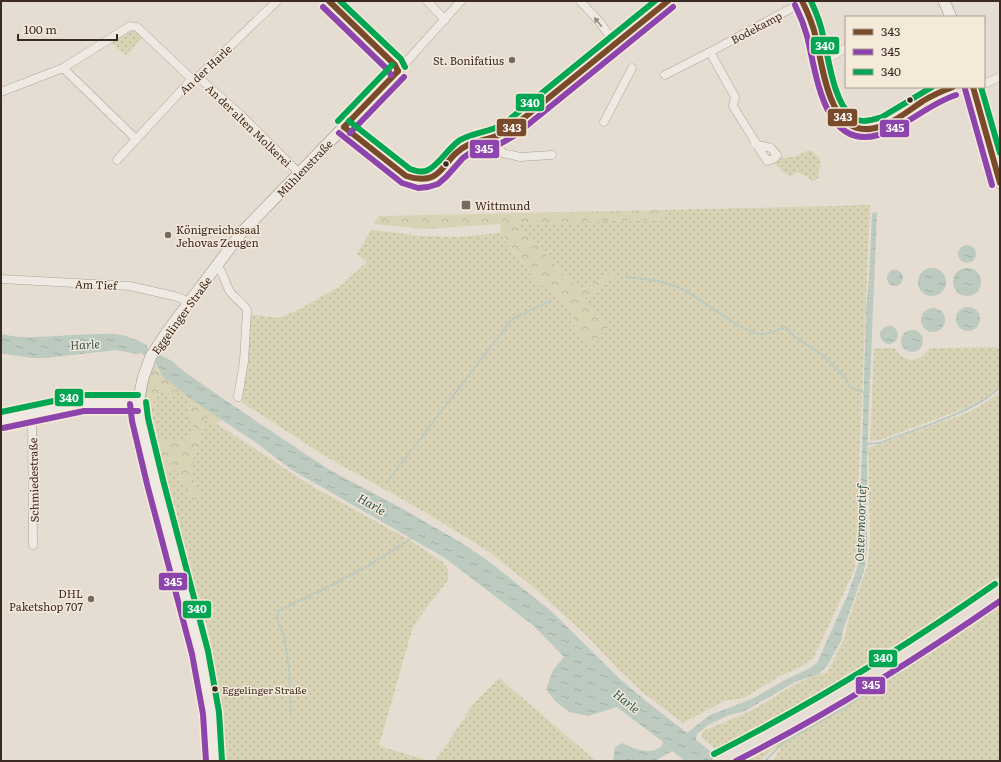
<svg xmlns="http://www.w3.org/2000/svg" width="1001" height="762" font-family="Literata,serif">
<defs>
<pattern id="grass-dots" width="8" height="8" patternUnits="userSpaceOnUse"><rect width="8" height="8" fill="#d8d3b5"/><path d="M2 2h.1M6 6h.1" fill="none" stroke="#bab59b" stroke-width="1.8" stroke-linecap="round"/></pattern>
<pattern id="forest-crowns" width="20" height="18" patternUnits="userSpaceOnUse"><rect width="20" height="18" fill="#d8d3b5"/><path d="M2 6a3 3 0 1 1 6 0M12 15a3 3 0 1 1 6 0" fill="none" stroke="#bab59b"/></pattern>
<pattern id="water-ripples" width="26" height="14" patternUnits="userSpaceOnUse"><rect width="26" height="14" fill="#bccac0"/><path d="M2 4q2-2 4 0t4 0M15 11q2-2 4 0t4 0" fill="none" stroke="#a2aea5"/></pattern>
</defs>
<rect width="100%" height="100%" fill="#e6ddd2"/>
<g fill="url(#grass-dots)">
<path d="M134,29L143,37L126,55L111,43Z"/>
<path d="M806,151H812L819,157L821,165L818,171L819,178L812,182L806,176L797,172L790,176L783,172L773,162L780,158L794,157Z"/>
<path d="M870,205L858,493V545L854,571L813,659L800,667L780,676L744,698L724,701L683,723L641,691L620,671L585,634L532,586L488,551L430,515L325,456L243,403L240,398L250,314L278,318L298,310L339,287L367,262L357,254L371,230L423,236L458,237L500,233L536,281L550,291L573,315L575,332L584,299L614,278L611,273L584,290L570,281L517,224L661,219L665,210Z"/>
<path d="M993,347L1000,349V386L993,394L963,409L880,440L870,441L874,348H894C905,364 919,363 930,348Z"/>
<path d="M179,389L195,402L189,407L195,425L188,442L158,441L153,420L154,401L161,392L176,396Z"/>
<path d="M1000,392V576L849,678L839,683L717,750L701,737L703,731C719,724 736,718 752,710C774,699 803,675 827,673L844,639L849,618L867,567L870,541L868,448L962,415L982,405Z"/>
<path d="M208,418L310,485L406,538L443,562L448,569V580L417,620L412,630L379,746L430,761L435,760L439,756L474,703L499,678L596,761H227C223,709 215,657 202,606L195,607L158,473L177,469L190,500L196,499L199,497L192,474L193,460L200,440L204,420Z"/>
<path d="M1000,601V761H773L781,748H775L760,761H736L832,711Z"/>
</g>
<g fill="url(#forest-crowns)">
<path d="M665,210L663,219L517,224L570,281L583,290L611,273L614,278L584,299L609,326L591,346L575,332L573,315L550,291L536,281L501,233L500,224L425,229L374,224L379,216Z"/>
<path d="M154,361L158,370L179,389L176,396L161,392L154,401L153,420L158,441L188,442L194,425L186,418L189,407L195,402L223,420L217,423L208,418L204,420L200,439L193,460L192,474L199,497L196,500H190L177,469L158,473L145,423L142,396Z"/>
</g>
<g fill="url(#water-ripples)">
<path d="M877,212L867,457V547L864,571L843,630L842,639L827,666L819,674L795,682L745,711L729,715L708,725L697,734L696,740L723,761H685L672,751L655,761H613L615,747L622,743C635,749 649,756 662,746L663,742L617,707L588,716L569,712L555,701L546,689L553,670L564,657L534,626L445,558L292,470L258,444L195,402L164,378L154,361L141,353L137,354L116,350L45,358H31L1,353V334C32,341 65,334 96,334C104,334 113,333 121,335C131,337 138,341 147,345V348L172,361L182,370L225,400L328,469L403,509L460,542L487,560L550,610L620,679L646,701L687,733L710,715L752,699L783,681L810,668L817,663L848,594L858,565L859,550L866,310L869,277L872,213Z"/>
<circle cx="967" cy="254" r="9"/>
<circle cx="932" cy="282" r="14"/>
<circle cx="967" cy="282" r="14"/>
<circle cx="895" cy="278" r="8"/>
<circle cx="968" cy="319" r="12"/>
<circle cx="933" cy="320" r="12"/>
<circle cx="889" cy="335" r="9"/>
<circle cx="912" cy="341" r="11"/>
</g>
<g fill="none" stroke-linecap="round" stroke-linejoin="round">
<g stroke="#bccac0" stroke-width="2">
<path d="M627,277C648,280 665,280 684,290C703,299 744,336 764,334C771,334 778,329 785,327L795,337L824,356L845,377L850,387L865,393"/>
<path d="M866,444L879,443C911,431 978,411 1000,387"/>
<path d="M387,482L512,319L552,300"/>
<path d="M291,716L289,669L284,636L277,619L278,612L282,609C327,588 372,566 413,537"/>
<path d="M765,761L783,743L848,706L948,640L1000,604"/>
</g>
<defs>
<g id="street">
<path d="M427,1L445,20"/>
<path d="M580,1L598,20L615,43"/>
<path d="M802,1C809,14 814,29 817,44C824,72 831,141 875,128C902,120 926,94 953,87"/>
<path d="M821,63L846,48"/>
<path d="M63,68L136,139"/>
<path d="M398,71L461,1"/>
<path d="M665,75L710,52"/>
<path d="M198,77L242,116L299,173"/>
<path d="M984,84L1000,77"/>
<path d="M1,92L63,68L130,26L137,27L192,79"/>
<path d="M604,122L632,68"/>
<path d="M491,139L503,153L520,157L552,155"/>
<path d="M755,144L771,148L777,155L775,158L767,161L733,106L735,97L710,52L803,2"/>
<path d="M117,160L192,79L198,77L277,1"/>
<path d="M217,265C224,273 225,285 231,293C236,299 243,303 247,310L244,361L238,397"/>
<path d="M1,279L130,286L178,297L189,302"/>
<path d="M31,414L32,420L33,545"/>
<path d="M1,420L83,403H138"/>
</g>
<g id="secondary">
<path d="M944,1L951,17"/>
<path d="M973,87L1000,183"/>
<path d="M344,127L406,176C441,191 442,159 466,146C474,142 482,141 490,139C497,137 503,134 509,130L668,1"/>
<path d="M214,761L211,713L200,652L155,482L140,419L138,403L143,378L151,356L169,329L242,232L398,71L395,65L329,1"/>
</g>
<path id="primary" d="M718,761C817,712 910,655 1000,591"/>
</defs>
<use href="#street" stroke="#aca39a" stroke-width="9"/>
<use href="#secondary" stroke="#9b928a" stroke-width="12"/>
<use href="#primary" stroke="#918881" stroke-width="13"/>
<use href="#street" stroke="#eee9e3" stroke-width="8"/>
<use href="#secondary" stroke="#eee9e3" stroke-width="11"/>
<use href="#primary" stroke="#e5ded5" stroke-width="12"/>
<defs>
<g id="bus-1">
<path d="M329,1L395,65L398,71"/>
<path d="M802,1C808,13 813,25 816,38C823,68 829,139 875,128C893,124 908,111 923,101C933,95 942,91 953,87"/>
<path d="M973,87L1000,183"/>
<path d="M344,127L406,176C446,188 440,158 468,145C482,139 495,139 509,130L668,1"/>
<path d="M344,127L398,71"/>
</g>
<g id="bus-2">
<path d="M795,5C800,15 804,25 807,36C816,71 823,151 878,135C906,127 928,104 956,95"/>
<path d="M323,7L388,70L391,75"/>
<path d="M965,89L992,185"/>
<path d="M339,133L402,183L418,188L428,187L438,184L446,177L463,158L470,153L498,145L514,136L673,7"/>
<path d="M350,133L404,77"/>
<path d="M130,404L132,421L147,484L192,654L203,714L206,761"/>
<path d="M3,428L84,411H138"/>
<path d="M736,761C828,714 915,660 1000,601"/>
</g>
<g id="bus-3">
<path d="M340,1L401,59L405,67"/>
<path d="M811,1C816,12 821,24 823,36C829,59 833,101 852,117C861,124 872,120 882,117L932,87"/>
<path d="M981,87L1000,153"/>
<path d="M338,121L392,65"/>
<path d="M349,121L410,169C416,171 422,173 428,170C439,165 448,148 460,140C474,132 491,132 504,124L655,1"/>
<path d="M146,402L148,418L163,480L208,651L219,712L222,761"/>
<path d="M1,412L82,395H138"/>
<path d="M714,754C812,704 905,647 995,584"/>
</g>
</defs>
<use href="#bus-1" stroke="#f5e9d9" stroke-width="9"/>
<use href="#bus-2" stroke="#f5e9d9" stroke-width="9"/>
<use href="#bus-3" stroke="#f5e9d9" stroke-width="9"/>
<use href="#bus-1" stroke="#7a4b2a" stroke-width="6"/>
<use href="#bus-2" stroke="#8e44ad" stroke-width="6"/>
<use href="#bus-3" stroke="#00a651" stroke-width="6"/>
</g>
<defs><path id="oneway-solid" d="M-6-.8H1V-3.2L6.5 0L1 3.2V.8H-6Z"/></defs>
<use fill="#948a82" href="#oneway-solid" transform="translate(598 22) rotate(-129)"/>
<g fill="#77695f" stroke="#f5e9d9" stroke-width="1.5">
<circle cx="512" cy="60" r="4"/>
<rect x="461" y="200" width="10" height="10" rx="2"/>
<circle cx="168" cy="235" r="4"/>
<circle cx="91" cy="599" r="4"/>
</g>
<g fill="#3b2a21" stroke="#f5e9d9" stroke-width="1.5">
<circle cx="910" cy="100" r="3.5"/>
<circle cx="446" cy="164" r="3.5"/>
<circle cx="215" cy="689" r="3.5"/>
</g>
<g text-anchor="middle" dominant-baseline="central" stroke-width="3" stroke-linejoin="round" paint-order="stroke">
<g font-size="10" fill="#3b2a21" stroke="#f5e9d9" text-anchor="start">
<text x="222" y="689">Eggelinger Straße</text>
</g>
<g font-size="11" fill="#3b2a21" stroke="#f5e9d9">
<text transform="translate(756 27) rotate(-28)">Bodekamp</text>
<text transform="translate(205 69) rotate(-43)">An der Harle</text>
<text transform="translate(249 125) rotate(44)">An der alten Molkerei</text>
<text transform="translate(304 168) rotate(-46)">Mühlenstraße</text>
<text transform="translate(96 284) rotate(2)">Am Tief</text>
<text transform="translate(181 315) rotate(-54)">Eggelinger Straße</text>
<text transform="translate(33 480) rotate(-91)">Schmiedestraße</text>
</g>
<g font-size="11" fill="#3b2a21" stroke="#f5e9d9" text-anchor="end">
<text x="504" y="60">St. Bonifatius</text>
<text x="475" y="205" text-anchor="start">Wittmund</text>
<text x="176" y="229" text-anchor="start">Königreichssaal<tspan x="176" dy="13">Jehovas Zeugen</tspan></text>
<text x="83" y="593">DHL<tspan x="83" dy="13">Paketshop 707</tspan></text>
</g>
<g font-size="12" font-style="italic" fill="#315a51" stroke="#f5e9d9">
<text transform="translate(85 344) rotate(-3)">Harle</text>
<text transform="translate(372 504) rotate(30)">Harle</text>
<text transform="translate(860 523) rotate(-88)">Ostermoortief</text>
<text transform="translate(627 701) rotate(39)">Harle</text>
</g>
</g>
<g stroke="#f5e9d9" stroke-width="1.5">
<rect x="810" y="36" width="30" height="19" rx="4" fill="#00a651"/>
<rect x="515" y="93" width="30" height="19" rx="4" fill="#00a651"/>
<rect x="827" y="108" width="31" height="19" rx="4" fill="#7a4b2a"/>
<rect x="496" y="118" width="31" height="19" rx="4" fill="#7a4b2a"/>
<rect x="879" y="119" width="31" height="19" rx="4" fill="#8e44ad"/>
<rect x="469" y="139" width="31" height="20" rx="4" fill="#8e44ad"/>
<rect x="54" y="388" width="30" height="19" rx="4" fill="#00a651"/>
<rect x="158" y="572" width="30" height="19" rx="4" fill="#8e44ad"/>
<rect x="182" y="600" width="30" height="19" rx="4" fill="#00a651"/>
<rect x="868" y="649" width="30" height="19" rx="4" fill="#00a651"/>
<rect x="855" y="676" width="31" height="19" rx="4" fill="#8e44ad"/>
</g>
<g font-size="11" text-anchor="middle" font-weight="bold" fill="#fff">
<text x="825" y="50">340</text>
<text x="530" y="107">340</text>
<text x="843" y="121">343</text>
<text x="512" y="132">343</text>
<text x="895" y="132">345</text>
<text x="484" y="153">345</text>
<text x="69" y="402">340</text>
<text x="173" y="586">345</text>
<text x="197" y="613">340</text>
<text x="883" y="662">340</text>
<text x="871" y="689">345</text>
</g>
<rect width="1001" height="762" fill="none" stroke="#3b2a21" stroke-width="4"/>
<rect x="845" y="16" width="140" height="72" fill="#f5e9d9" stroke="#ab9d8f"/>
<rect x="853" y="29" width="20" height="6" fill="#7a4b2a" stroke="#ab9d8f"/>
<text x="881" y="36" font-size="12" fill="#3b2a21">343</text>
<rect x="853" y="49" width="20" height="6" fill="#8e44ad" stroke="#ab9d8f"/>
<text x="881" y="56" font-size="12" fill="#3b2a21">345</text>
<rect x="853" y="69" width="20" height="6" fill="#00a651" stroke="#ab9d8f"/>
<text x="881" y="76" font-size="12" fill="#3b2a21">340</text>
<path d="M18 34v6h99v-6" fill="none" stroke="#3b2a21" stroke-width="2"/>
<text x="24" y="34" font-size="12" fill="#3b2a21" stroke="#f5e9d9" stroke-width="3" paint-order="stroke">100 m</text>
</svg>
